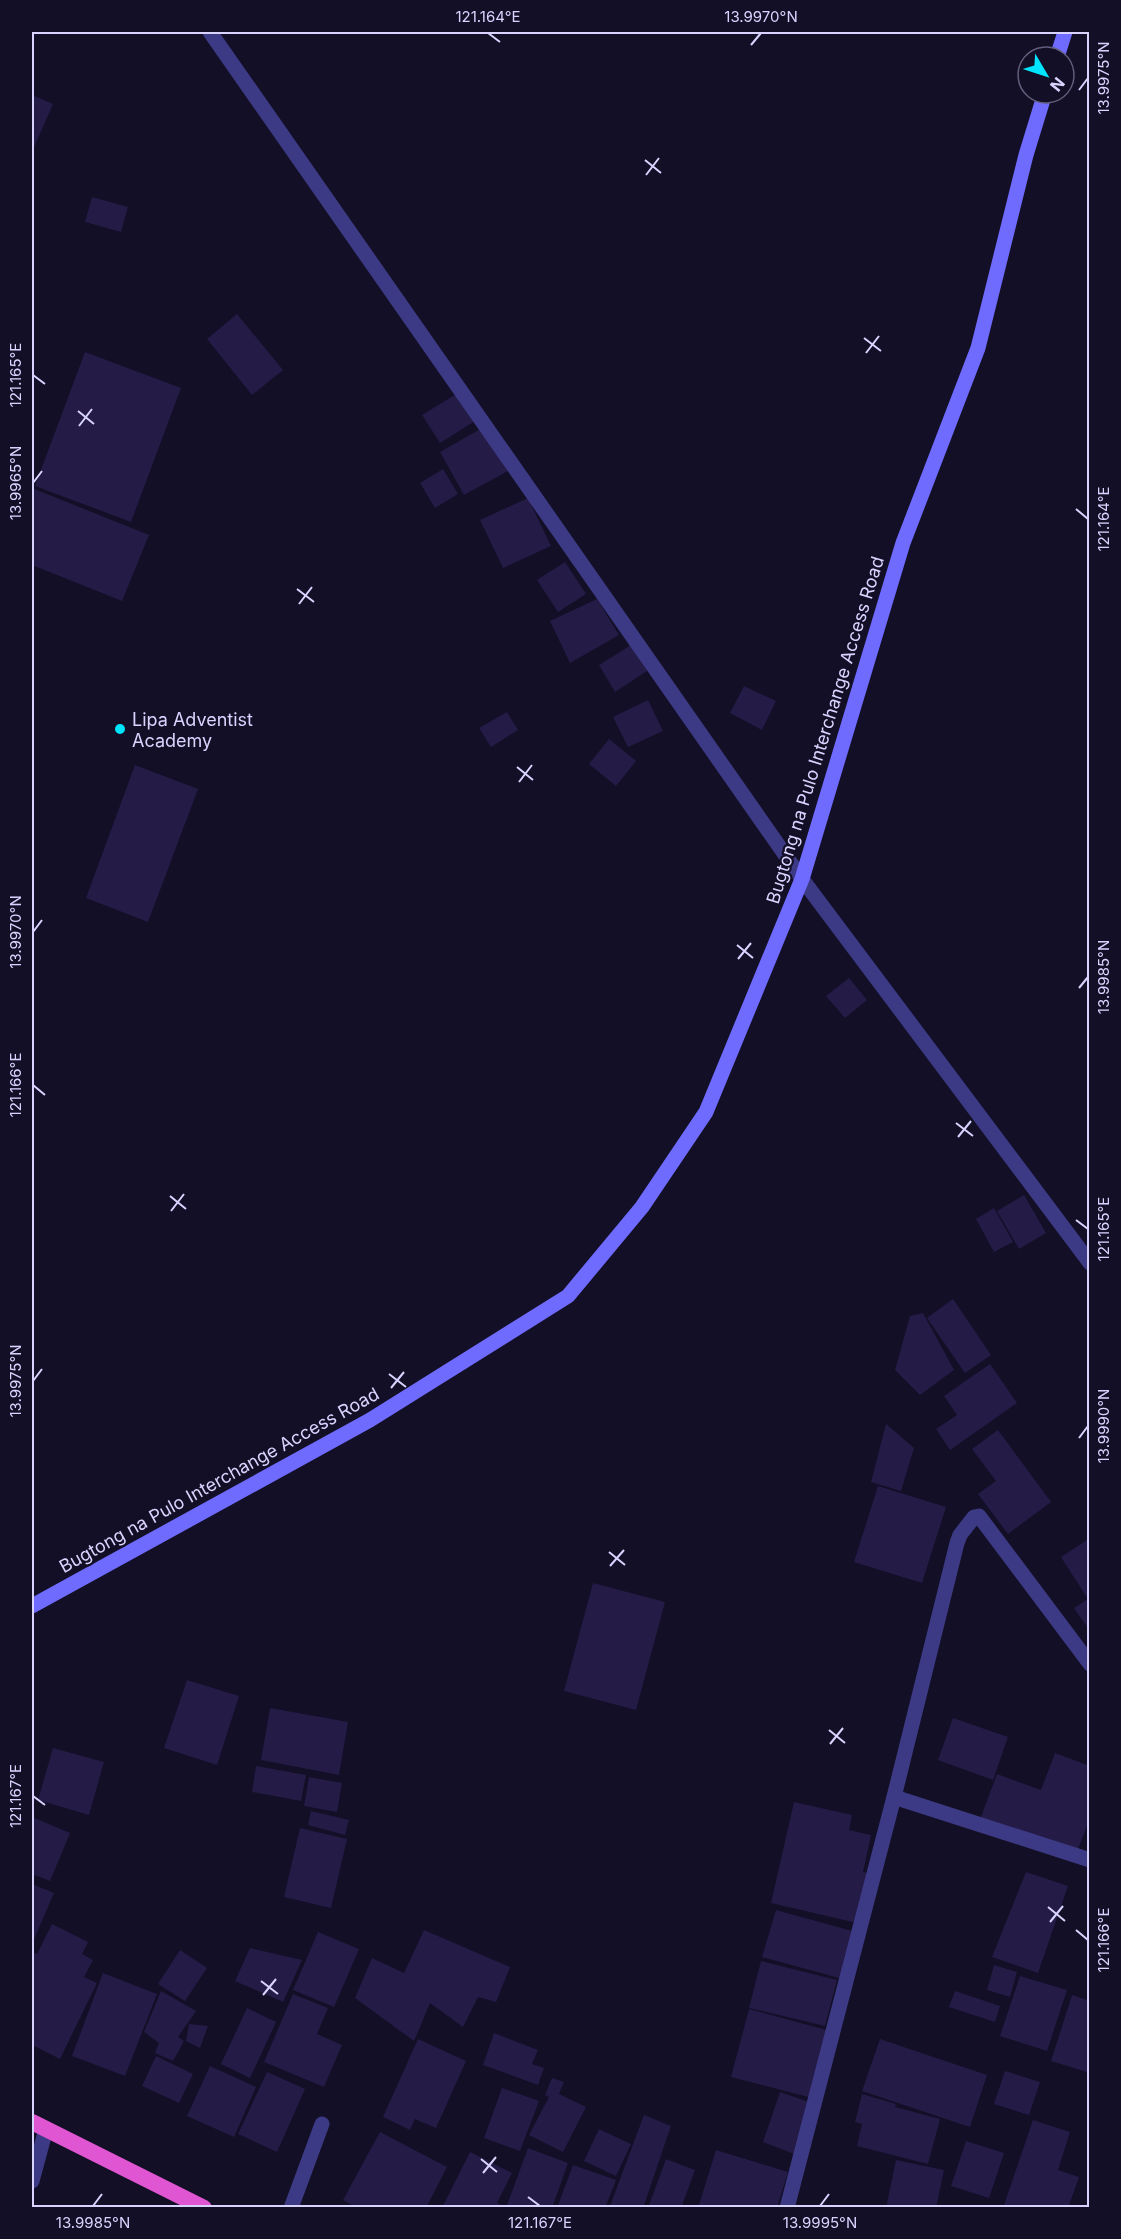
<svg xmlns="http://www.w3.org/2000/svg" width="1121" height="2239" font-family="Inter,sans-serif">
<rect width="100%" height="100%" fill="#130f26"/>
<g fill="#241b47">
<path d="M32,95L53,104L32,152Z"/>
<path d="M92,197L128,207L121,232L85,222Z"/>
<path d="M237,314L283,370L252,395L207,339Z"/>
<path d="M85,352L181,388L131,522L35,486Z"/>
<path d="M458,393L475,421L440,443L422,415Z"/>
<path d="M484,427L508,471L464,495L440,452Z"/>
<path d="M443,469L458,494L435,508L420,483Z"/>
<path d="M32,488L149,535L122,601L32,565Z"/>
<path d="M528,498L551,546L503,568L480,520Z"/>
<path d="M565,562L586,594L558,612L537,580Z"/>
<path d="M597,599L619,635L570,663L550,621Z"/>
<path d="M631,645L647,671L615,692L599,665Z"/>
<path d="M744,686L776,701L762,730L730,713Z"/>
<path d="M648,700L663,731L628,747L613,717Z"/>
<path d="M507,712L518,730L491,747L479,728Z"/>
<path d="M609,739L636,761L616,786L589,764Z"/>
<path d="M135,765L198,789L148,922L86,898Z"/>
<path d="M849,978L867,1000L845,1018L826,996Z"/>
<path d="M1024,1195L1046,1233L1019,1249L997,1211Z"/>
<path d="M994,1208L1013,1242L994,1252L976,1219Z"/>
<path d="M953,1299L991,1355L965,1373L927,1318Z"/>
<path d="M923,1313L954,1370L920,1395L895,1370L910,1316Z"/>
<path d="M990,1364L1017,1403L950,1450L936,1429L957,1415L944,1396Z"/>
<path d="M886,1424L914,1448L901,1491L871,1482Z"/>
<path d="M998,1430L1051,1502L1008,1534L978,1494L996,1481L972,1449Z"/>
<path d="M878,1486L946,1507L922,1583L854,1562Z"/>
<path d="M1090,1538V1631L1074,1608L1088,1599L1061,1557Z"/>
<path d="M593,1583L665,1602L636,1710L564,1691Z"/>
<path d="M187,1680L239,1696L217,1765L164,1748Z"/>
<path d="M270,1708L348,1722L339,1775L261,1760Z"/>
<path d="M953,1718L1008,1737L993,1780L938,1760Z"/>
<path d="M53,1748L104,1762L89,1815L38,1800Z"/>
<path d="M1055,1753L1090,1766V1818L1075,1857L979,1822L997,1774L1041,1790Z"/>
<path d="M256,1766L306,1775L301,1801L252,1792Z"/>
<path d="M309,1777L342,1783L337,1812L304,1806Z"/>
<path d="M794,1802L852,1815L849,1830L871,1835L863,1872L869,1873L857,1923L771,1903Z"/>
<path d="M311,1811L349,1820L345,1835L308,1825Z"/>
<path d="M32,1817L70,1833L50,1881L32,1874Z"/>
<path d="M300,1828L347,1839L331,1908L284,1897Z"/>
<path d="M1026,1872L1068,1886L1038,1973L992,1957Z"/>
<path d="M32,1884L54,1893L32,1944Z"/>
<path d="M776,1910L863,1934L850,1981L762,1957Z"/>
<path d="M52,1924L88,1942L82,1954L93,1960L84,1977L97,1983L60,2059L32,2045V1951L37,1954Z"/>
<path d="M424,1930L510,1967L496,2002L478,1997L463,2027L430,2003L414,2041L355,1998L372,1958L404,1973Z"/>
<path d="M318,1932L359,1949L334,2007L293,1990Z"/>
<path d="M250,1948L302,1960L283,2002L235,1981Z"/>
<path d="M180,1950L207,1968L185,2001L158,1984Z"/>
<path d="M761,1961L837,1980L825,2026L749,2008Z"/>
<path d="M994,1965L1017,1972L1010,1997L987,1990Z"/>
<path d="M103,1973L157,1994L125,2076L72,2056Z"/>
<path d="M1020,1976L1067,1990L1047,2051L1000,2036Z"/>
<path d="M161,1991L196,2011L178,2037L184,2041L173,2061L155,2053L159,2043L144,2032Z"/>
<path d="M955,1991L1000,2006L995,2022L949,2007Z"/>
<path d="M293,1994L328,2008L317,2034L342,2045L324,2087L264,2062Z"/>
<path d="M1072,1995L1090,2001V2073L1051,2061Z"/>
<path d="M247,2008L276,2022L250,2078L221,2064Z"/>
<path d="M749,2009L834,2032L816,2099L731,2077Z"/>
<path d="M189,2024L208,2026L200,2048L186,2041Z"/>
<path d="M494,2033L538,2050L532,2064L544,2068L538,2085L483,2065Z"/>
<path d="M418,2039L466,2061L436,2128L415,2119L410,2130L383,2117Z"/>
<path d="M880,2039L987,2075L970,2127L862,2091Z"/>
<path d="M156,2056L193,2074L179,2103L142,2086Z"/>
<path d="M210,2066L256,2087L234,2137L187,2116Z"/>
<path d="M1005,2071L1040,2082L1029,2115L994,2104Z"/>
<path d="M267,2072L305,2089L277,2152L238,2134Z"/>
<path d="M552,2078L564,2082L559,2094L586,2107L563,2152L529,2135L549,2097L545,2095Z"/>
<path d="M502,2088L539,2101L520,2151L484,2138Z"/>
<path d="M780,2092L812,2103L794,2154L763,2142Z"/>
<path d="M862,2094L896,2104L895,2107L940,2119L928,2164L857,2146L862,2124L855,2122Z"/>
<path d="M644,2115L671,2126L643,2208H613L610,2206Z"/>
<path d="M1033,2120L1070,2132L1058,2170L1079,2177L1068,2208H1003Z"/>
<path d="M599,2129L631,2144L616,2176L584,2161Z"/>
<path d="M380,2132L447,2167L426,2208H357L343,2200Z"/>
<path d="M966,2141L1004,2153L989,2198L951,2186Z"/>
<path d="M528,2148L568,2163L552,2208H506Z"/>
<path d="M716,2150L788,2172L777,2208H698Z"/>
<path d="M470,2152L512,2173L497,2203L503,2206L502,2208H442Z"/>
<path d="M666,2159L695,2170L681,2208H648Z"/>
<path d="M896,2160L944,2170L936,2208H886Z"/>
<path d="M573,2165L616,2180L605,2208H557Z"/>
</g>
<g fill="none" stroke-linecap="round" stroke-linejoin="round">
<path stroke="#3d3a85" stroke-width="15" d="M291,2208L322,2124"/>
<g stroke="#3d3a85" stroke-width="15">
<path d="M210,32L802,879L1090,1263"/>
<path d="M894,1797L1090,1860"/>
<path d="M32,2181L46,2129"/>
<path d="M787,2208L894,1797L957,1543L960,1535L974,1517L979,1516L1090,1664"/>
</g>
<g stroke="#6f6bff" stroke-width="15">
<path d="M1057,57L1065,32"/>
<path d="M32,1606L370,1420L568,1296L642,1207L706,1112L802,879L903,543L978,348L1026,155L1045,93"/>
</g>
<path stroke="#e055d1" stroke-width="16" d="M32,2122L204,2208"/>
</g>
<path fill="none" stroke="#d9d4ff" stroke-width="2" d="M488,33L500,42M751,45L761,33M1079,90L1088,78M645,160L661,173M646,175L659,158M864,338L881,351M866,353L879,336M33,375L45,384M78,411L94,424M79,426L92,409M33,483L42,471M1076,509L1088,519M297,589L314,602M299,604L312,587M517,767L533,780M519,782L532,765M33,932L42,920M737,945L753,958M738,959L751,943M1079,988L1088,977M33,1085L45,1095M956,1123L973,1136M958,1137L971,1121M170,1196L186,1209M171,1211L184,1194M1076,1220L1088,1229M389,1374L406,1387M33,1381L42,1369M391,1388L404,1372M1079,1438L1088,1426M609,1552L625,1565M610,1566L624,1550M829,1730L845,1743M830,1744L843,1728M33,1796L45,1805M1048,1907L1065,1921M1050,1922L1063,1906M1076,1930L1088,1940M261,1981L278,1994M263,1995L276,1979M481,2159L497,2172M483,2173L496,2157M528,2197L540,2206M93,2206L102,2194M820,2206L829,2194"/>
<circle fill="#00e5ff" stroke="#130f26" stroke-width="2" cx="120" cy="729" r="6"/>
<g text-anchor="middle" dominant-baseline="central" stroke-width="4.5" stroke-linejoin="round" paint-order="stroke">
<g font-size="18" fill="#d9d4ff" stroke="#130f26" text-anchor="start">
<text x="132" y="719">Lipa Adventist<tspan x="132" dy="21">Academy</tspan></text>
</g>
<g font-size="18" fill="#d9d4ff" stroke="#130f26">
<text transform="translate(825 730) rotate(-73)">Bugtong na Pulo Interchange Access Road</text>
<text transform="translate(219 1480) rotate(-29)">Bugtong na Pulo Interchange Access Road</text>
</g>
</g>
<rect width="1121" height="2239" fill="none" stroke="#130f26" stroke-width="66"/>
<g transform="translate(1046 75) rotate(129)"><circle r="28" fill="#130f26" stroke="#625e7d" stroke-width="1.5"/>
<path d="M0-4.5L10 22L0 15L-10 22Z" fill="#00e5ff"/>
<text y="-9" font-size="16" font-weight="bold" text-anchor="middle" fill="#d9d4ff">N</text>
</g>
<rect x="33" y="33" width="1055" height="2173" fill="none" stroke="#d9d4ff" stroke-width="2"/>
<g font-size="15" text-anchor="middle" fill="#d9d4ff">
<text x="488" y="22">121.164°E</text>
<text x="761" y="22">13.9970°N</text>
<text transform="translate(1104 78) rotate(-90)" y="5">13.9975°N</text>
<text transform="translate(16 375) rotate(-90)" y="5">121.165°E</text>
<text transform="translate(16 483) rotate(-90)" y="5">13.9965°N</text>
<text transform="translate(1104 519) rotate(-90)" y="5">121.164°E</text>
<text transform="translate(16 932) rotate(-90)" y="5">13.9970°N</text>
<text transform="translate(1104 977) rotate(-90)" y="5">13.9985°N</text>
<text transform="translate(16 1085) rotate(-90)" y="5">121.166°E</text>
<text transform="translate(1104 1229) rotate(-90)" y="5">121.165°E</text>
<text transform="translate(16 1381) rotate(-90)" y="5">13.9975°N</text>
<text transform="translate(1104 1426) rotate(-90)" y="5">13.9990°N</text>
<text transform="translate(16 1796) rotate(-90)" y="5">121.167°E</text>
<text transform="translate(1104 1940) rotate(-90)" y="5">121.166°E</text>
<text x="93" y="2228">13.9985°N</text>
<text x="540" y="2228">121.167°E</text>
<text x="820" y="2228">13.9995°N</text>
</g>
</svg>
